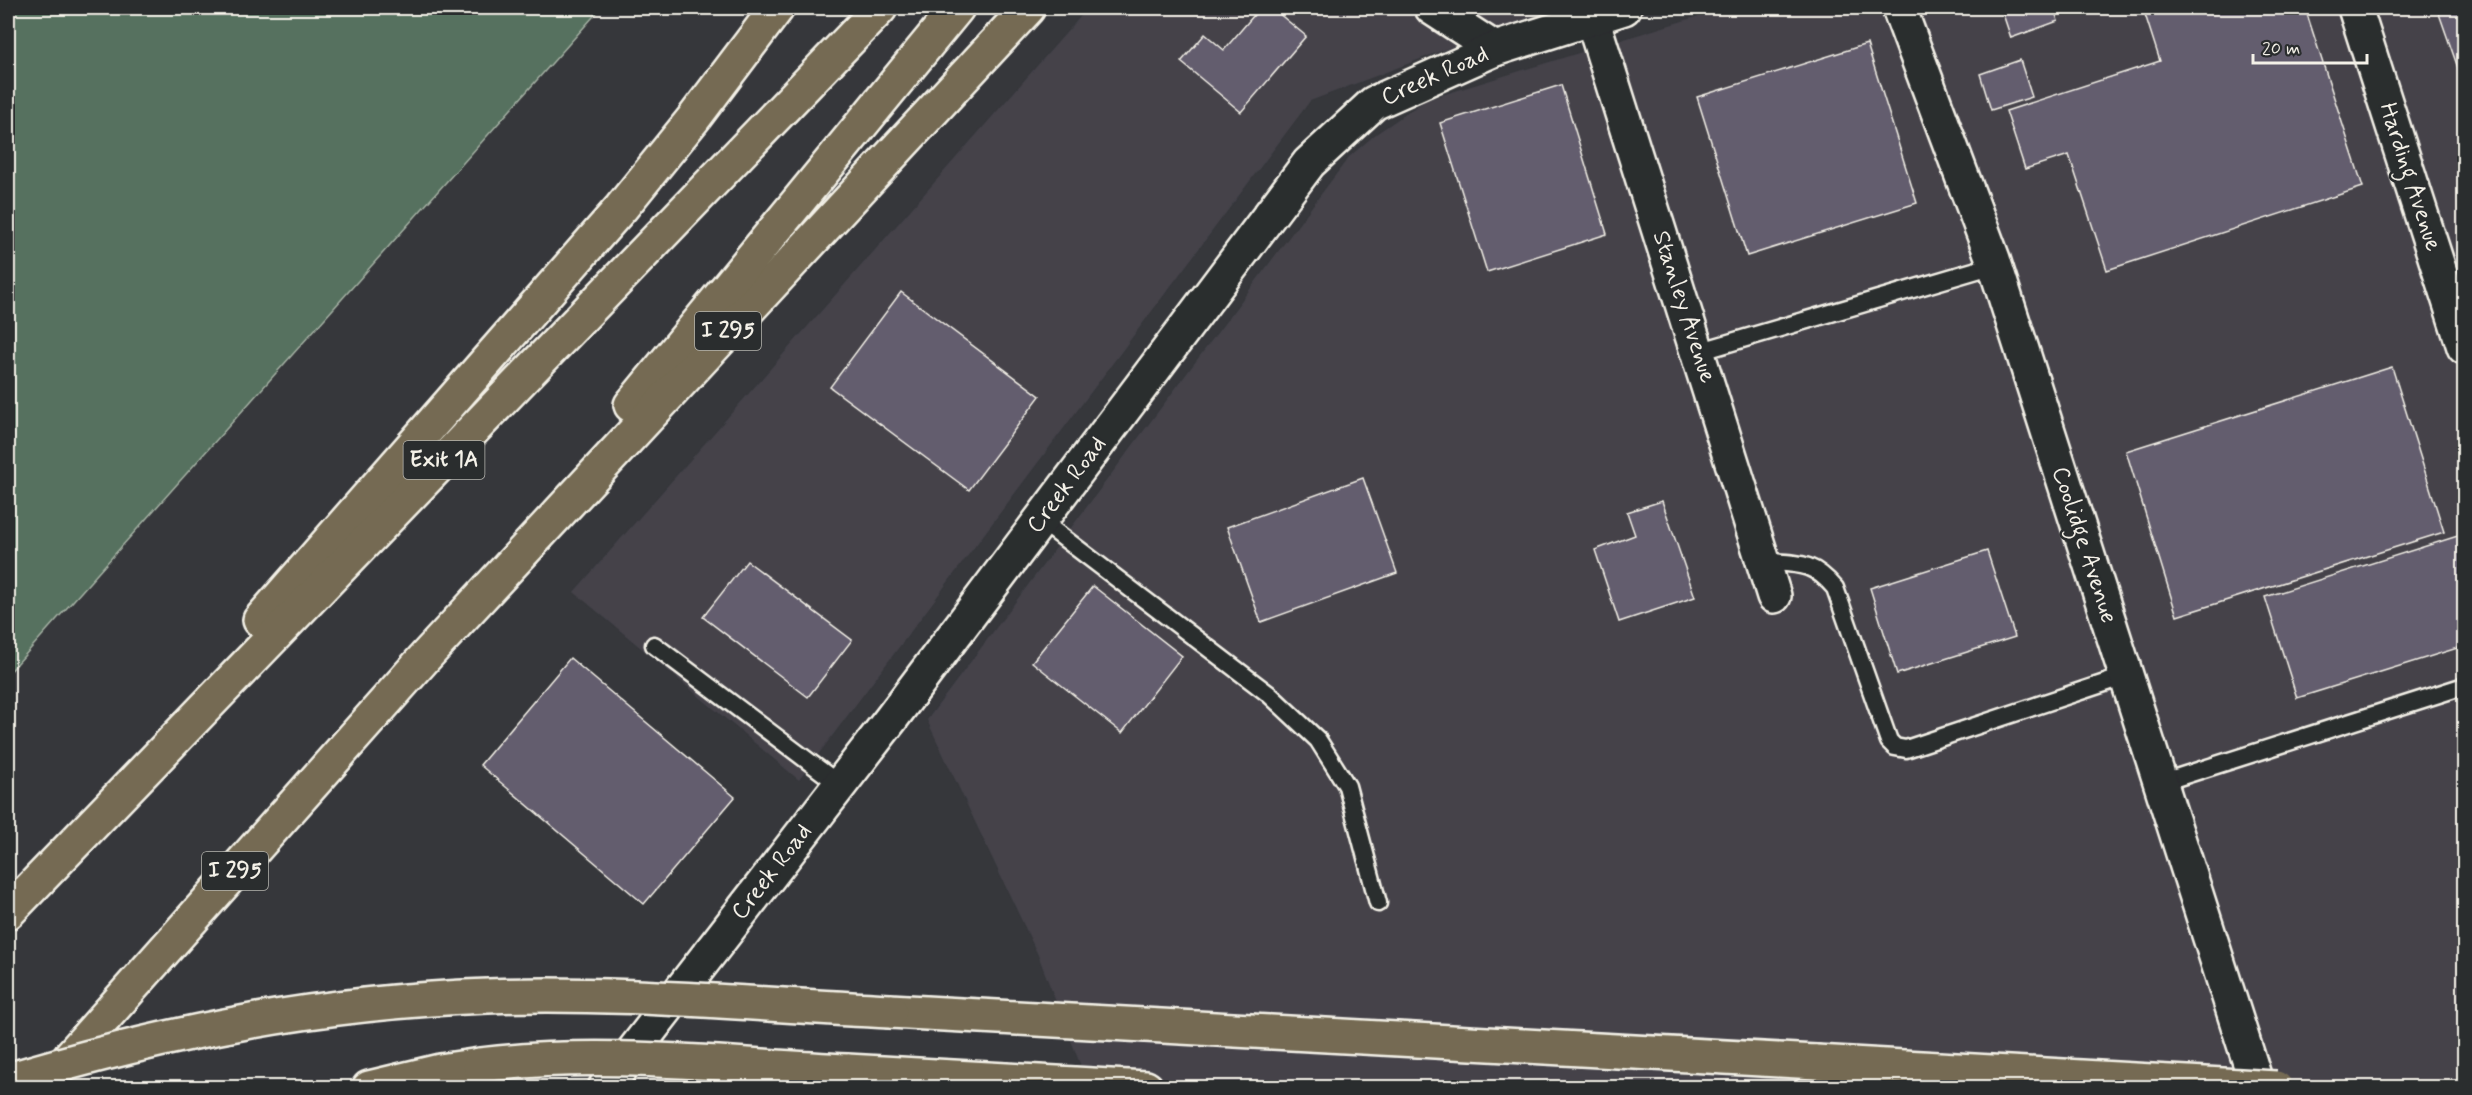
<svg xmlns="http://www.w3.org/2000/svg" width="2472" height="1095" font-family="Mynerve,sans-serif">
<rect width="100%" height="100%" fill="#36373b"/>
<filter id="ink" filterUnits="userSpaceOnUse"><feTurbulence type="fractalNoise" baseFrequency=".0167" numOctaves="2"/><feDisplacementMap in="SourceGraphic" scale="12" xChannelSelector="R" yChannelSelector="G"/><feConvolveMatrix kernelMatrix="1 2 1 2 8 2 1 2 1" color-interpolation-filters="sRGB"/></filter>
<g filter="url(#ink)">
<g fill="#44424a">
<path d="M1088,8H1554L1310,101L799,780L574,592Z"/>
<path d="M1725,8H2464V1087H1089L1038,955L927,720L1349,157L1376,134L1426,100Z"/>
</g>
<path fill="#56715f" stroke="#a5b1a4" stroke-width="1.5" d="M8,8H601L8,674Z"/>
<g fill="#645d6e" stroke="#f4f1e8" stroke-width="1.5">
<path d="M1260,8H1272L1306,36L1241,112L1181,62L1205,34L1224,50Z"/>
<path d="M2001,8H2054L2058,21L2011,38Z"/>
<path d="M2143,8H2305L2363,187L2107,270L2069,155L2025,169L2006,111L2160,61Z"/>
<path d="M2437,8H2464V85Z"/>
<path d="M1867,44L1917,203L1747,256L1697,97Z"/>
<path d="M2020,60L2032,97L1991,110L1980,74Z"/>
<path d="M1561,85L1607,234L1487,272L1440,123Z"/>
<path d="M901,292L1040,396L969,490L830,387Z"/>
<path d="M2392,367L2444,532L2177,616L2126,451Z"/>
<path d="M1363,478L1397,573L1261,622L1227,527Z"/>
<path d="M1662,501L1695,597L1619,622L1595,550L1635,535L1627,512Z"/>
<path d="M2464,534V646L2297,698L2265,597Z"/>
<path d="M1987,551L2015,637L1897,674L1870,588Z"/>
<path d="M747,561L852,640L808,697L703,617Z"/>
<path d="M1093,586L1182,656L1122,733L1032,662Z"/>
<path d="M570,658L735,797L644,904L480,765Z"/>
</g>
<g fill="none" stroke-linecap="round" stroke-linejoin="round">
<defs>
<g id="service">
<path d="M1698,352L1994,265"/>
<path d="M1040,520L1270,695L1318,740L1347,786L1378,903"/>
<path d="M1765,562C1799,564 1812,561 1835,588L1889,741L1895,747L1906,749L2126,676"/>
<path d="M654,645L840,785"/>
<path d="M2160,783L2464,686"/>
</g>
<g id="minor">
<path d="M1432,8L1495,49"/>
<path d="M1899,8L1993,259L2258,1088"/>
<path d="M1592,18L1774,596"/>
</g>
<path id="tertiary" d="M605,1088L891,719L1309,163L1374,103L1495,49L1624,8"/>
<path id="secondary" d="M2355,8L2464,347"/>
<g id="motorway">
<path d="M631,405L957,8"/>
<path d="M260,620L621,208L694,118L777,8"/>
<path d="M8,912L880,8"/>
<path d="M890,1011L1816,1062"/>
<path d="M847,1071L1146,1088"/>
<path d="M42,1088L427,655L1028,8"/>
<path d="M369,1088L440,1071L480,1065"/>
</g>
</defs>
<use href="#service" stroke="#f4f1e8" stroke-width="21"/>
<use href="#minor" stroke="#f4f1e8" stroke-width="38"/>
<use href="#tertiary" stroke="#f4f1e8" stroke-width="38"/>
<use href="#secondary" stroke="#f4f1e8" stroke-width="38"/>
<use href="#motorway" stroke="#f4f1e8" stroke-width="38"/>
<use href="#service" stroke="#2a2d2e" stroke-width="16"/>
<use href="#minor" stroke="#2a2d2e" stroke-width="33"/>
<use href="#tertiary" stroke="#2a2d2e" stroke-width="33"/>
<use href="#secondary" stroke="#2a2d2e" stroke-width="33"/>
<use href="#motorway" stroke="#746b52" stroke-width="33"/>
<defs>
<g id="motorway-bridge">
<path d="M1816,1062L2276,1088"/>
<path d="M480,1065C602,1050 725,1065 847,1071"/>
<path d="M8,1080C168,1032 320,1002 488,996C622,991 757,1005 890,1011"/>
</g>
</defs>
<use href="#motorway-bridge" stroke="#f4f1e8" stroke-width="38" stroke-linecap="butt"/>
<use href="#motorway-bridge" stroke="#746b52" stroke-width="33"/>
</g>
</g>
<g text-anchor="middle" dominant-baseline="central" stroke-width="5" stroke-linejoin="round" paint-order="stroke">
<g fill="#2a2d2e" stroke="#b7b6b0" stroke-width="1.5">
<rect x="695" y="312" width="66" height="38" rx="4.5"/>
<rect x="403.5" y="441" width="81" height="38" rx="4.5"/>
<rect x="202" y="852" width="66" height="38" rx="4.5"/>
</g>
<g font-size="22" font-weight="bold" fill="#f4f1e8">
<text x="728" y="331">I 295</text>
<text x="444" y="460">Exit 1A</text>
<text x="235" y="871">I 295</text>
</g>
<g font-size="24" fill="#f4f1e8" stroke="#2a2d2e">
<text transform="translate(1435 76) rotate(-24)">Creek Road</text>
<text transform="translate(2410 177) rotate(72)">Harding Avenue</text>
<text transform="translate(1684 307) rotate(72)">Stanley Avenue</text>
<text transform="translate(1067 485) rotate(-53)">Creek Road</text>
<text transform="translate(2084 545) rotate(72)">Coolidge Avenue</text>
<text transform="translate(772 872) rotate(-52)">Creek Road</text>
</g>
</g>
<rect width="2472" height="1095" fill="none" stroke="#2a2d2e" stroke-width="30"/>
<rect x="15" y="15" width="2442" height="1065" fill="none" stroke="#f4f1e8" stroke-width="2" filter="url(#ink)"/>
<path d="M2253 54v9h114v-9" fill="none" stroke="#f4f1e8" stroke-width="3"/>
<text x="2262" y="54" font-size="18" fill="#f4f1e8" stroke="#2a2d2e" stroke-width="4.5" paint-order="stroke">20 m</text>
</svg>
